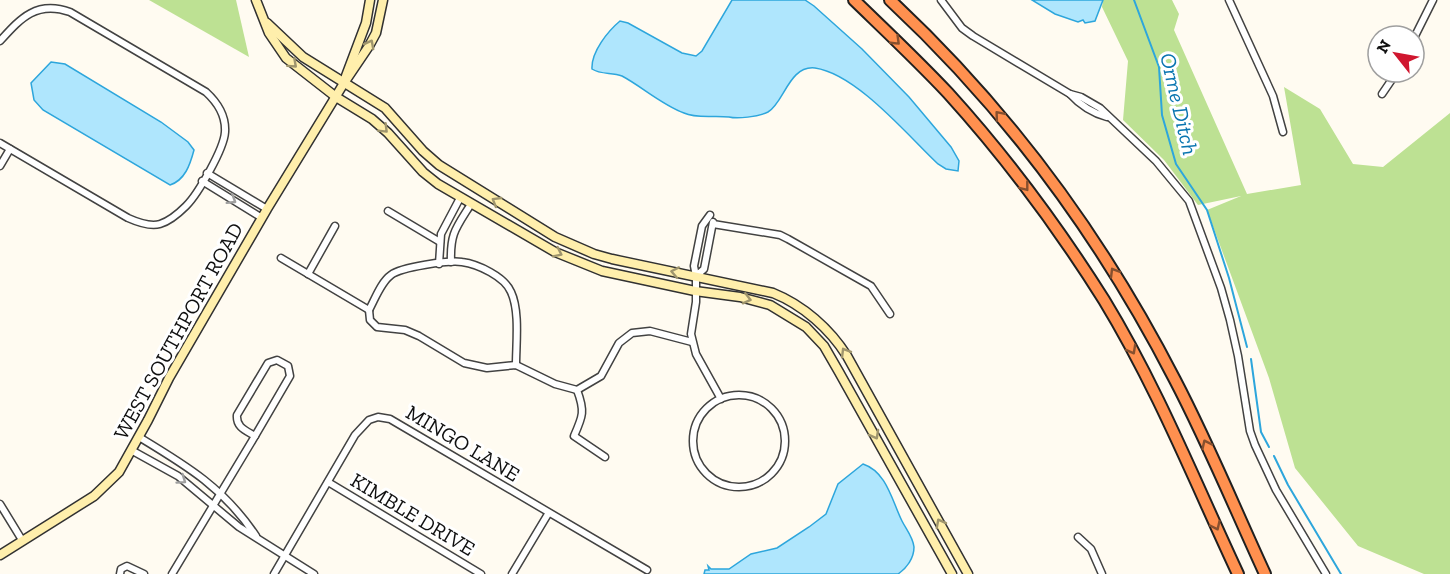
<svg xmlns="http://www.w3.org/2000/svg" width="1450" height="574" font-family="'Zilla Slab',serif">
<rect width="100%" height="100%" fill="#fffbf1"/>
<g fill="#bde193">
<path d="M149,0H236L249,57Z"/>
<path d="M1103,0H1172L1179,14L1174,30L1247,194L1301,185L1284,87L1320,109L1353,164L1383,167L1450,113V574H1424L1358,546L1295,468L1269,378L1207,210L1241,196L1198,205L1164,160L1123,120L1128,61L1102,7Z"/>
</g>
<g fill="#afe6fd" stroke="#2da6dc" stroke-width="1.5">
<path d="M732,0H805L814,6L862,49L909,97L951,147L959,161L958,171L946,169L938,164C909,137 857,74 815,68C789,65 784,103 768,112C758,117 737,119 729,117C714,115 697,119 684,113C662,105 641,86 622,76C612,72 601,75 592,69C591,52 608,31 620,21L628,23L682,53L696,56L702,51Z"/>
<path d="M1032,0H1103L1095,21L1085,23L1083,20L1078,22L1055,14Z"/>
<path d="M51,62L65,64L161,122L188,142L194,150C190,165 185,180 170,185L43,110L34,100L31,83Z"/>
<path d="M863,464C887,472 892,501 902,521C906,529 913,537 914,547C914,558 907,568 898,574H704L705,570H709L708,566L711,569H729L751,554L777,548L809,527L826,514L838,484Z"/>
</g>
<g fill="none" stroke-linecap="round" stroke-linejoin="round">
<g stroke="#2da6dc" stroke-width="2">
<path d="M1134,0L1159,67L1162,115L1176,164L1207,210L1229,278L1247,347"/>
<path d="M1251,359L1261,432L1269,447"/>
<path d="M1274,456L1288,485L1341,574"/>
</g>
<defs>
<g id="street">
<path d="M941,0L962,28L973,36L1070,94C1080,105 1092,113 1107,117"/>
<path d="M1229,0L1273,96L1283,132"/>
<path d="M1414,38L1433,0"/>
<path d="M0,41C20,19 36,0 70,12L206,92C218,103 226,116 225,132C224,149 198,194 186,206C179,213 170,221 160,224C150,227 137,222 128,218L0,143"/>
<path d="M1070,94L1081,97L1100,108L1156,161L1189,201L1221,288L1230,320L1238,356L1250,431L1255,445L1276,490L1326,574"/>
<path d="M1382,94L1397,72"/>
<path d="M0,166L10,149"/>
<path d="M207,173L267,209"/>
<path d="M202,181L262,218"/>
<path d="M388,211L440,242"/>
<path d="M710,215L702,226L694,266L696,276V302L691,334L696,354L721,399"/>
<path d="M713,224L780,235L788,239L871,286L890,314"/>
<path d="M281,258L369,310"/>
<path d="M451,262C450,233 456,228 471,204"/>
<path d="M439,264L441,234L460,198"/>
<path d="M308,274L335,226"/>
<path d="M696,276L704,269L713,222"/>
<path d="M369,310L370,320L377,327L405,330L419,336L464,363L487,368L516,365L555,384L577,390L601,376L619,343L632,333L650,331L692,342"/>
<path d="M369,310C375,299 381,282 391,275C401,267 449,260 462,262C478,264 505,277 511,292C520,311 516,344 516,365"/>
<path d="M277,360L288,366L290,376L255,436C245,430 236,427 237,415L268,363Z"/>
<path d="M577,390C585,411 583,416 574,436L605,457"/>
<circle cx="739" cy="441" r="46"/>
<path d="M139,437C187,466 224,488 256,536"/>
<path d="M131,450L178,476L239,527L314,574"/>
<path d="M328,482L481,574"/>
<path d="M0,504L22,540"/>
<path d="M1078,537L1091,549L1102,574"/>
<path d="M120,574L121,569L127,566L144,574"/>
<path d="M172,574L255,436"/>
<path d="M274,574L355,435L369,420L378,417L390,419L647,570"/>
<path d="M512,574L548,514"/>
</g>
<g id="secondary">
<path d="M256,0L269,33L286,58L336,97L372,119L388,133L423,172L438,184L555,252L602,271L695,291L740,297L770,305L806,327L824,346L839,372L952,574"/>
<path d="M267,23L303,57L385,108L423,151L439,165L555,237L594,254L612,259L773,293C803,305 830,329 847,356L968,574"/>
<path d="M346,76L366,23L370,0"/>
<path d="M0,555L94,496L119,472L148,420L169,378L267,209L344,83L369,46L376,33L383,0"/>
</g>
<g id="highway">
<path d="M854,0C886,31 918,61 948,93C1006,157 1058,227 1104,300C1157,387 1195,482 1238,574"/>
<path d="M890,0C1007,109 1102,238 1175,380C1208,443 1235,509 1265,574"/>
</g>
</defs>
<use href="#street" stroke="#424242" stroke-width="9"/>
<use href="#secondary" stroke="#313131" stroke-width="11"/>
<use href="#highway" stroke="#202020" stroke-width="14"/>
<use href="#street" stroke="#fff" stroke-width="6"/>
<use href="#secondary" stroke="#ffefac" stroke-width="8"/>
<use href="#highway" stroke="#ff904f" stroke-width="10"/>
</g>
<defs><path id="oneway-chevron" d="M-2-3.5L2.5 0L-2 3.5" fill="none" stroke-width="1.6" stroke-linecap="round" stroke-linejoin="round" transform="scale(1.5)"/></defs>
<g stroke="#87502f">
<use href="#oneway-chevron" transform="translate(896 41) rotate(44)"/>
<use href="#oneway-chevron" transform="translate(999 115) rotate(-130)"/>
<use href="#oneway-chevron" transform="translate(1025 187) rotate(52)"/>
<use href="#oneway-chevron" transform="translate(1114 272) rotate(-121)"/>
<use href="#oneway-chevron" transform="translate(1132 350) rotate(61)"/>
<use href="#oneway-chevron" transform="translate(1206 444) rotate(-115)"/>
<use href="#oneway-chevron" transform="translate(1216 526) rotate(65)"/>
</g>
<g stroke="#9f956d">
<use href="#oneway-chevron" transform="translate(370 44) rotate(-62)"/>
<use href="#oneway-chevron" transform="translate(293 64) rotate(42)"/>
<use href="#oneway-chevron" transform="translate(384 129) rotate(45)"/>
<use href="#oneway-chevron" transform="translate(496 201) rotate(-149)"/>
<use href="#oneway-chevron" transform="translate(558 253) rotate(26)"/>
<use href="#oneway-chevron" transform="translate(675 272) rotate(-169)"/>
<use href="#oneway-chevron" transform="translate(747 299) rotate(14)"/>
<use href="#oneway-chevron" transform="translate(845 352) rotate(-121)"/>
<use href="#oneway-chevron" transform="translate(875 435) rotate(61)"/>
<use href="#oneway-chevron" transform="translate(940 523) rotate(-118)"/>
</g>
<g stroke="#9f9f9f">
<use href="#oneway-chevron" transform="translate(232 200) rotate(32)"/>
<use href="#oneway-chevron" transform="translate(182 480) rotate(35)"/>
</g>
<g text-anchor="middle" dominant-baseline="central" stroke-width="6" stroke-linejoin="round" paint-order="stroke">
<g font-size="21" fill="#0f0f0f" stroke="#fff">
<text transform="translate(178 331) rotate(-61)">WEST SOUTHPORT ROAD</text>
<text transform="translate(463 443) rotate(31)">MINGO LANE</text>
<text transform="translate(413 514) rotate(31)">KIMBLE DRIVE</text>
</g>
<g font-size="22" font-style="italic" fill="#0975b0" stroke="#fff">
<text transform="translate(1179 104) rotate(77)">Orme Ditch</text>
</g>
</g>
<g transform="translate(1396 54) rotate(301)"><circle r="28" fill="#ffffff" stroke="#9f9f9f" stroke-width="1.5"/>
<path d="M0-4.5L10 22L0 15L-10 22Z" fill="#d0162f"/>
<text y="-9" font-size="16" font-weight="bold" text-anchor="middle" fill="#0f0f0f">N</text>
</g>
</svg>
